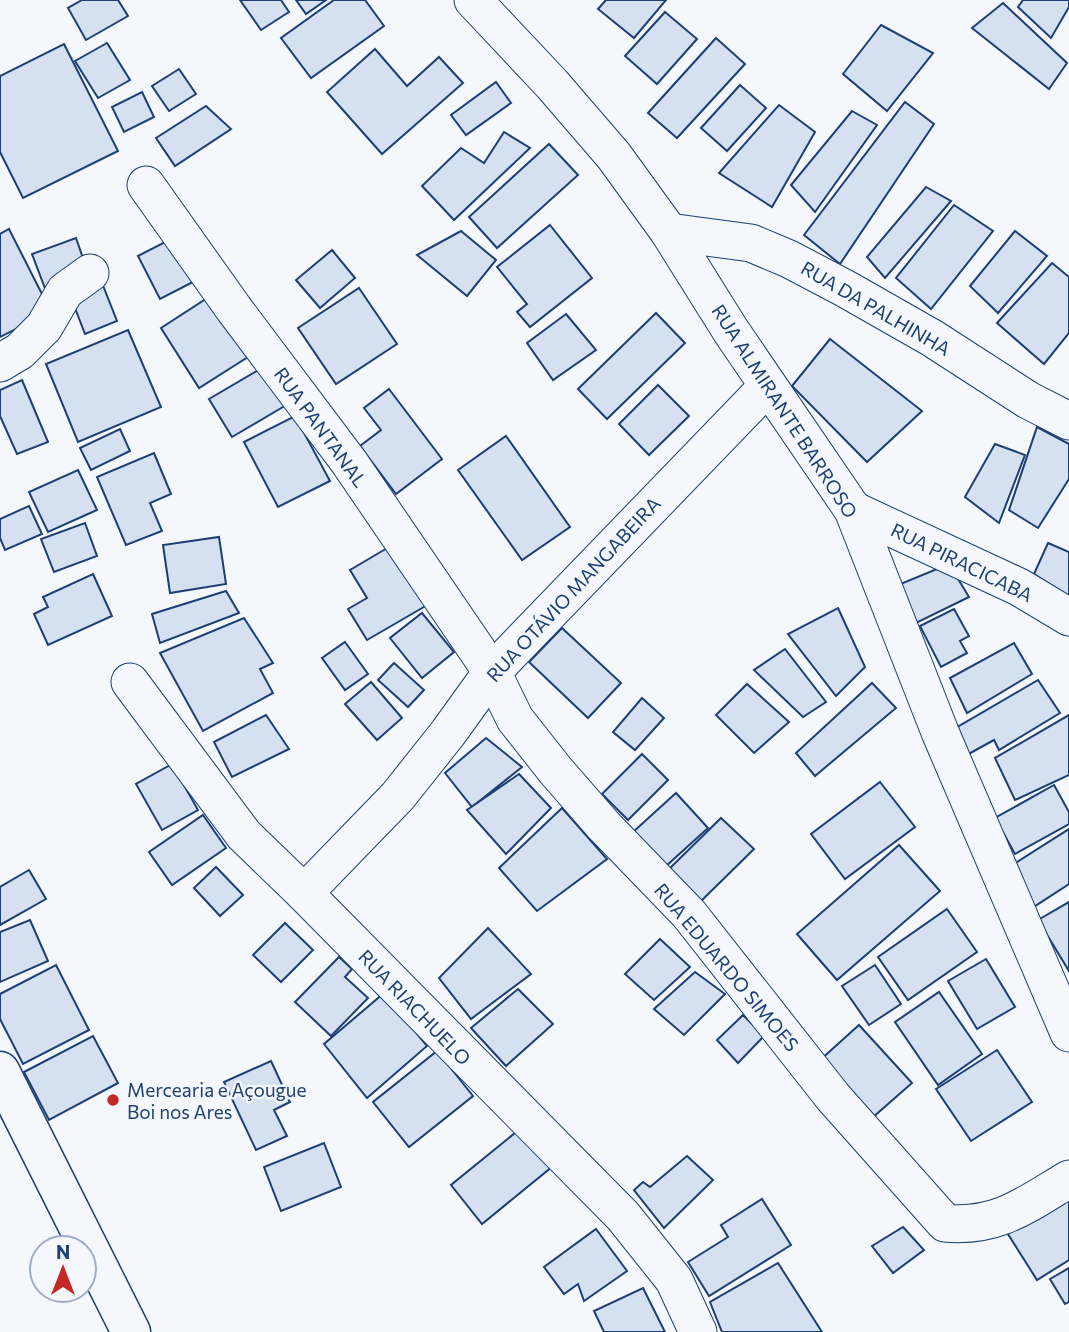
<svg xmlns="http://www.w3.org/2000/svg" width="1069" height="1332" font-family="Commissioner,sans-serif">
<rect width="100%" height="100%" fill="#f4f7fb"/>
<g fill="#d5e0f0" stroke="#1d3f73" stroke-width="2">
<path d="M82,0H118L128,16L86,40L68,8Z"/>
<path d="M240,0H281L289,12L261,30Z"/>
<path d="M296,0H326L306,14Z"/>
<path d="M334,0H365L384,26L311,78L281,38Z"/>
<path d="M606,0H666L634,38L598,9Z"/>
<path d="M1023,0H1069V7L1051,38L1018,7Z"/>
<path d="M1003,3L1067,63L1049,89L972,28Z"/>
<path d="M665,12L697,39L657,84L625,56Z"/>
<path d="M881,25L933,53L887,111L843,74Z"/>
<path d="M716,38L745,64L677,138L648,113Z"/>
<path d="M107,43L130,80L98,98L75,61Z"/>
<path d="M64,44L118,151L23,198L0,152V76Z"/>
<path d="M375,49L407,86L439,57L463,83L382,154L327,92Z"/>
<path d="M179,69L196,94L169,111L152,86Z"/>
<path d="M496,82L511,103L466,135L451,115Z"/>
<path d="M740,85L766,108L727,151L701,128Z"/>
<path d="M142,92L154,117L124,132L112,107Z"/>
<path d="M905,102L934,124L840,264L804,235Z"/>
<path d="M779,105L815,132L772,207L719,173Z"/>
<path d="M206,106L231,129L175,166L156,138Z"/>
<path d="M852,111L877,125L815,212L791,185Z"/>
<path d="M504,132L530,148L454,220L422,186L461,148L484,163Z"/>
<path d="M549,144L578,175L497,248L469,217Z"/>
<path d="M926,187L951,201L885,278L867,257Z"/>
<path d="M954,205L993,231L931,309L896,278Z"/>
<path d="M550,225L592,278L530,327L517,312L527,304L497,267Z"/>
<path d="M9,229L43,296L32,321L0,337V234Z"/>
<path d="M461,231L496,260L467,296L417,255Z"/>
<path d="M1015,231L1047,256L998,313L970,286Z"/>
<path d="M76,238L85,264L46,291L32,254Z"/>
<path d="M171,239L193,282L160,299L138,256Z"/>
<path d="M332,250L355,278L320,308L296,280Z"/>
<path d="M1052,263L1069,277V333L1044,364L997,323Z"/>
<path d="M102,283L117,321L85,334L70,295Z"/>
<path d="M359,288L397,344L336,384L298,328Z"/>
<path d="M209,297L248,357L199,388L161,328Z"/>
<path d="M656,313L685,343L607,419L578,389Z"/>
<path d="M566,314L596,350L553,380L527,343Z"/>
<path d="M128,330L161,407L78,442L46,364Z"/>
<path d="M830,339L922,411L867,462L792,386Z"/>
<path d="M265,366L288,404L232,437L209,399Z"/>
<path d="M22,380L48,442L17,454L0,416V390Z"/>
<path d="M658,385L689,416L649,455L619,424Z"/>
<path d="M389,389L442,459L396,494L360,446L381,430L364,408Z"/>
<path d="M295,416L330,481L278,507L244,442Z"/>
<path d="M1037,427L1069,444V479L1038,528L1009,510Z"/>
<path d="M120,429L130,451L91,470L80,448Z"/>
<path d="M506,436L570,527L522,560L458,470Z"/>
<path d="M995,444L1025,455L999,523L965,497Z"/>
<path d="M154,453L171,494L150,503L162,531L126,545L97,477Z"/>
<path d="M78,470L97,510L48,532L29,492Z"/>
<path d="M29,506L42,534L5,550L0,538V519Z"/>
<path d="M85,523L97,556L54,572L41,539Z"/>
<path d="M219,537L226,584L170,593L163,545Z"/>
<path d="M1048,543L1069,552V597L1034,574Z"/>
<path d="M394,544L429,604L367,640L348,609L367,598L350,570Z"/>
<path d="M949,564L969,597L914,624L898,585Z"/>
<path d="M93,574L112,616L48,645L34,614L48,607L43,597Z"/>
<path d="M226,591L239,613L160,643L152,614Z"/>
<path d="M838,608L865,667L836,696L788,634Z"/>
<path d="M954,609L969,636L960,641L967,653L941,667L920,626Z"/>
<path d="M422,613L454,652L422,678L390,638Z"/>
<path d="M244,618L273,663L260,669L273,693L203,731L160,653Z"/>
<path d="M562,628L621,683L588,718L529,662Z"/>
<path d="M345,642L368,674L345,690L322,658Z"/>
<path d="M1014,643L1032,674L967,713L950,678Z"/>
<path d="M785,649L826,702L803,717L754,670Z"/>
<path d="M394,663L424,690L408,707L378,680Z"/>
<path d="M1038,680L1060,713L999,750L994,740L965,756L954,729Z"/>
<path d="M371,682L402,718L377,740L345,704Z"/>
<path d="M872,683L896,708L815,776L796,753Z"/>
<path d="M747,684L789,722L754,753L716,715Z"/>
<path d="M642,698L664,718L635,750L613,732Z"/>
<path d="M266,715L289,749L232,777L214,742Z"/>
<path d="M1069,715V775L1015,800L995,758Z"/>
<path d="M486,738L522,767L472,807L445,773Z"/>
<path d="M642,754L668,780L628,820L602,794Z"/>
<path d="M172,764L198,810L162,830L136,784Z"/>
<path d="M519,774L551,808L506,854L467,810Z"/>
<path d="M880,782L915,827L845,879L811,834Z"/>
<path d="M1054,785L1069,812V824L1015,854L995,818Z"/>
<path d="M676,793L708,828L665,867L633,832Z"/>
<path d="M562,808L607,859L537,911L499,868Z"/>
<path d="M203,815L226,848L172,885L149,852Z"/>
<path d="M721,818L754,849L695,907L664,874Z"/>
<path d="M1069,829V884L1032,908L1006,869Z"/>
<path d="M899,845L940,891L837,980L797,934Z"/>
<path d="M216,867L243,895L220,916L194,888Z"/>
<path d="M29,870L46,899L0,925V887Z"/>
<path d="M1069,902V971L1038,920Z"/>
<path d="M947,909L977,952L908,1000L878,957Z"/>
<path d="M30,920L48,961L0,982V932Z"/>
<path d="M285,923L313,950L281,982L253,955Z"/>
<path d="M488,928L531,974L471,1019L439,978Z"/>
<path d="M660,939L690,967L654,1000L625,974Z"/>
<path d="M339,957L352,969L345,977L368,998L331,1036L295,1002Z"/>
<path d="M986,959L1015,1007L977,1029L948,981Z"/>
<path d="M56,965L89,1030L23,1064L0,1019V994Z"/>
<path d="M875,965L901,1004L869,1025L842,986Z"/>
<path d="M695,972L725,994L684,1035L654,1009Z"/>
<path d="M518,989L553,1024L506,1066L471,1028Z"/>
<path d="M939,992L982,1054L938,1085L895,1022Z"/>
<path d="M384,993L427,1046L367,1098L324,1044Z"/>
<path d="M743,1015L764,1036L738,1063L717,1040Z"/>
<path d="M859,1025L912,1083L872,1118L819,1061Z"/>
<path d="M93,1036L118,1083L49,1120L24,1072Z"/>
<path d="M997,1050L1032,1102L971,1141L936,1089Z"/>
<path d="M437,1051L473,1096L409,1147L373,1102Z"/>
<path d="M271,1061L290,1102L274,1110L287,1136L256,1150L224,1082Z"/>
<path d="M521,1128L553,1166L482,1224L451,1185Z"/>
<path d="M324,1143L341,1187L281,1211L264,1167Z"/>
<path d="M687,1156L713,1180L664,1228L634,1190L643,1182L650,1187Z"/>
<path d="M1069,1192V1260L1037,1280L1006,1231Z"/>
<path d="M762,1199L791,1245L709,1296L688,1262L728,1237L721,1225Z"/>
<path d="M903,1227L924,1250L893,1273L872,1246Z"/>
<path d="M596,1229L627,1271L584,1301L578,1284L564,1294L544,1267Z"/>
<path d="M778,1263L822,1332H722L710,1302Z"/>
<path d="M1069,1268V1302L1065,1304L1050,1279Z"/>
<path d="M643,1288L665,1332H604L594,1311Z"/>
</g>
<g fill="none" stroke-linecap="round" stroke-linejoin="round">
<defs>
<g id="minor">
<path d="M473,0L552,84L614,156L669,232L731,331L853,510L940,732L1069,1033"/>
<path d="M146,185L234,309L349,462L492,672L515,719L556,771L604,826L689,914L833,1097L945,1223C997,1228 1026,1205 1069,1179"/>
<path d="M669,232L751,243L789,259L846,289L932,338L1028,400L1069,421"/>
<path d="M0,363L20,351L44,327L65,291L90,273"/>
<path d="M853,510L1019,587L1069,617"/>
<path d="M130,682L244,835L304,893L623,1216L674,1280L698,1332"/>
<path d="M304,893L398,796L448,733L492,672L768,386"/>
</g>
<path id="secondary" d="M0,1071L131,1332"/>
</defs>
<use href="#minor" stroke="#1d3f73" stroke-width="39"/>
<use href="#secondary" stroke="#1d3f73" stroke-width="41"/>
<use href="#minor" stroke="#f4f7fb" stroke-width="37"/>
<use href="#secondary" stroke="#f4f7fb" stroke-width="38"/>
</g>
<circle fill="#c62828" stroke="#f4f7fb" stroke-width="2.5" cx="113" cy="1100" r="7"/>
<g text-anchor="middle" dominant-baseline="central" stroke-width="5" stroke-linejoin="round" paint-order="stroke">
<g font-size="19" fill="#1d3f73" stroke="#f4f7fb">
<text transform="translate(876 308) rotate(30)">RUA DA PALHINHA</text>
<text transform="translate(785 411) rotate(57)">RUA ALMIRANTE BARROSO</text>
<text transform="translate(321 427) rotate(54)">RUA PANTANAL</text>
<text transform="translate(962 562) rotate(26)">RUA PIRACICABA</text>
<text transform="translate(573 589) rotate(-47)">RUA OTÁVIO MANGABEIRA</text>
<text transform="translate(727 967) rotate(50)">RUA EDUARDO SIMOES</text>
<text transform="translate(415 1007) rotate(46)">RUA RIACHUELO</text>
</g>
<g font-size="19" fill="#1d3f73" stroke="#f4f7fb" text-anchor="start">
<text x="127" y="1089">Mercearia e Açougue<tspan x="127" dy="22">Boi nos Ares</tspan></text>
</g>
</g>
<g transform="translate(63 1269)"><circle r="33" fill="#f4f7fb" stroke="#9eadc5" stroke-width="2"/>
<path d="M0-5L12 26L0 18L-12 26Z" fill="#c62828"/>
<text y="-10" font-size="19" font-weight="bold" text-anchor="middle" fill="#1d3f73">N</text>
</g>
</svg>
